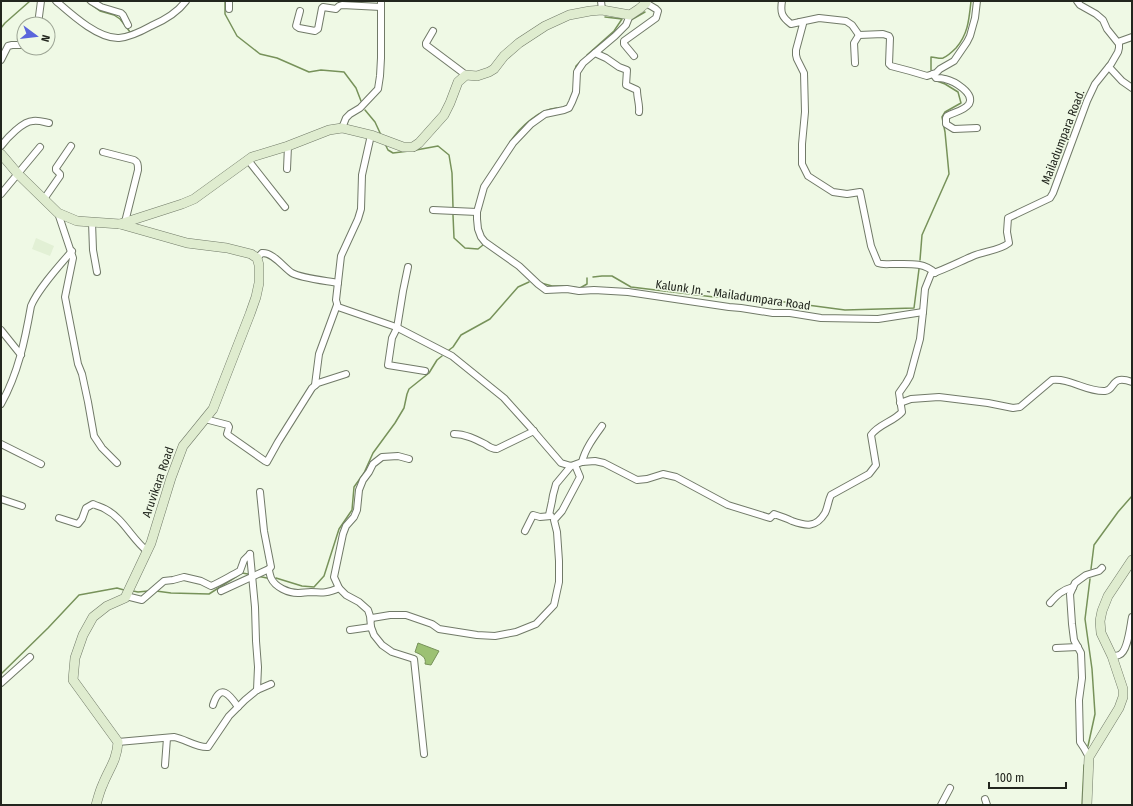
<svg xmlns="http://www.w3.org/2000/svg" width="1133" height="806" font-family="'Fira Sans Condensed',sans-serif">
<rect width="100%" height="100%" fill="#eff9e5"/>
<path fill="#e2f0d5" d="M36,238L54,246L50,256L32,249Z"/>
<path fill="#9cc173" stroke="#77925a" d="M418,643L439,651L431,665L425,664C427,657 420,654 415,652Z"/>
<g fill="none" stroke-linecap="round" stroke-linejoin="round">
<g stroke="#77925a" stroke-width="1.5">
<path d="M86,1L100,11L114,15L120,19L127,28L130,32L134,31"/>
<path d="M225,1V14L237,36L260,54L277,58L309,72L321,70L344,72L356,88L361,101"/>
<path d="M631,20L645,12"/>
<path d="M1,28L5,23L30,1"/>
<path d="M587,55L614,31L622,19L605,17"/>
<path d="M575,70L576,66L581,61"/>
<path d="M931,70V57C935,57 940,59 943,58C948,56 952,52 956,48C968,34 969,20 971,1"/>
<path d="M365,110L375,122L381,135"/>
<path d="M510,142C520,127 539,109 557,108"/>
<path d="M385,144L388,150L393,153L409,151"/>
<path d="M416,150L438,146L449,155L452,173L453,207"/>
<path d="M453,215L454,238L465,248L478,249L483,245"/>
<path d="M920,260L922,235L949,174L945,132L942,117L945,112L961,103L958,92L945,84L937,81"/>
<path d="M593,277L602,276H612L631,287L714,297H746L845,310L914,308L919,269"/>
<path d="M541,283L552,286H563L580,288L587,284V278"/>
<path d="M449,350L453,347L461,335L490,319L518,287L529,282"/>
<path d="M1091,569L1094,545L1118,512L1132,496"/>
<path d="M257,576L267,578"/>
<path d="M276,578L302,586L314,587L324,576L339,529L352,510L354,487L364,473L373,453L395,423L404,408L407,394L409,389L429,373L437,360L442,356"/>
<path d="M133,591L138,592L148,591"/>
<path d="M156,591L171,593L209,594L242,573L248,574"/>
<path d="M1,674L48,628L79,595L117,588L124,590"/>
<path d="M1088,746L1095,714L1092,669L1085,619L1090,579"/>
<path d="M1082,805L1084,765"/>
</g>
<defs>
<g id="street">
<path d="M56,1C71,14 98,39 119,38C130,37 142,31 151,26C165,20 177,13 186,1"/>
<path d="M91,1L101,7L121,13L123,15L128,25"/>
<path d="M601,1L602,10"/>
<path d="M782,1C780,13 782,17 791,24L800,22L803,24L796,50V55L797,59L804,73L805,112L802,144V164L808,176L833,192L847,194L860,192L871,246L878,263C883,265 888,264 893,264C908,264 924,262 935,273"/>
<path d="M229,9V1"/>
<path d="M300,11L296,26L299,28L315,31L318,29L322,8L323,7L336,9L339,6L342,5L381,7"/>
<path d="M630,15L626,25L615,36L583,63L577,72L576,92L572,102L569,108L564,110L545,114L531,124L513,143L484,187L477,212V219L478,229L481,237L485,242L519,266L538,284L546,290L567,289L579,291L594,290L628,292L729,307L741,308L773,313H790L821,318L878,319L923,312"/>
<path d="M800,22L819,18L846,21L852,25L859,35"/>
<path d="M38,24L41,1"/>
<path d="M433,31L426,43V45L466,75"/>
<path d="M1118,42L1132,37"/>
<path d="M595,53L606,58L619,67L627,70L626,85L637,90C637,98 640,106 639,112"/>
<path d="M634,56L624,44V41L656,18L658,11L656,9L646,3"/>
<path d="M1,60L8,46L12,45H24"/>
<path d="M855,63L854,43L859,35L883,34L889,36L890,38L889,64L891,66L910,71L927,76L936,73L940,69L954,61L967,42L970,36L975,18L977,1"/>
<path d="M1109,67L1122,81L1132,88"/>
<path d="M933,74L936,78C939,78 942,78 945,79C954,81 975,93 969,104C964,111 954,112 947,116L946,118V124L954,129L977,128"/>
<path d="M342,128L346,118L350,114L360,108L378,89L380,76L381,58V1"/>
<path d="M371,135L362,175L361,209L358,219L341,256L336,300L338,307L396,327L452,356L504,398L531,428L542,441L561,463L571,466L582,462L595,461L604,463L637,480L647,479L663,474L676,477L728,505L770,518L774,514C780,516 786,518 792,521C806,526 816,528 825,513C828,507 828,501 831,495L869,474L876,465L871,435C879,424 893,422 902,412L899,393L906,383L910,376L914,361L920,339L923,312L925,289L931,274C946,269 959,262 973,256C984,251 999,251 1009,243L1007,232L1008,218L1050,198L1053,193L1087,101L1095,84L1111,64L1118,52L1119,48V44L1107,29L1103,20L1096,14L1080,5L1077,1"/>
<path d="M1,146C7,138 23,121 33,121C38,120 44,122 49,123"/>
<path d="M103,152L134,160C138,162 138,165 138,170L125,222"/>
<path d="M248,160L285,207"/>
<path d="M287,169L288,146"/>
<path d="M1,194L40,147"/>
<path d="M44,199L60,176V174L56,170V168L71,146"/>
<path d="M433,210L477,212"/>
<path d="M58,213L73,258L65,297L78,364L82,374L88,402L94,436L102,448L117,463"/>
<path d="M92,222L93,250L97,272"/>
<path d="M257,258L262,253C273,252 284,268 292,273C300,278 328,281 338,283"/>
<path d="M408,267L403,291L397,328L392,338L388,365L425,371"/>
<path d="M1,330L21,355"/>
<path d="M315,385L319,354L337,305"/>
<path d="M900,403L911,399L939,397L988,403L1013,408L1020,407L1052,380C1071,378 1086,392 1105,391C1116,390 1110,374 1132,382"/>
<path d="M1,404C18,374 25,340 31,306C38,289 59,266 72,251"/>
<path d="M205,419L228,425L229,427L227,434L228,435L265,461L267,462L268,460L278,442L312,388L318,383L346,374"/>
<path d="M454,434C465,434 475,439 485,444C489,447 492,449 497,449L534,431"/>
<path d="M1,444L41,464"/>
<path d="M409,459L398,456L382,457L373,464L369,472L363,480L359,490L357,510L354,517L346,526L343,534L334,577L339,588L346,595L359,602L368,610L370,616L371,627L374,635L382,645L392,652L414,659L424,754"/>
<path d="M582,462C585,449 594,437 602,426"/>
<path d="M1,499L22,506"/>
<path d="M549,515L552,501L553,495L556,484L571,466"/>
<path d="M59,518L78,524L82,519L86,508L93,504C97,506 102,507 105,509C123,518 132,539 147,551"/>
<path d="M525,531L533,515L540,517L551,516"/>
<path d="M250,554L255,607L256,641L258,667L257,690"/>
<path d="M269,569C269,571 270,575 271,578C275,587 288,593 298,593C302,593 307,592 311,592C323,593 328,593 339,588"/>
<path d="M221,591L269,569L271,567L264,531L260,492"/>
<path d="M126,596L142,600L164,581L173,580L184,577L201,581L211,586C221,582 230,576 240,571L244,560L250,554"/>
<path d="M1050,603C1057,595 1062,590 1073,587"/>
<path d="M371,620L372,618L390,615H406L432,624L439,629L477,635L495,636L516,632L536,624L554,605L559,582V561L557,532L554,520L562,511L580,477L575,465"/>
<path d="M350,630L371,627"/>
<path d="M1056,648L1078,647"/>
<path d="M1112,656C1114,656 1117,656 1119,655C1128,652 1130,626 1132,617"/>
<path d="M1,683L30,657"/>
<path d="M213,705C220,682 230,695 238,707"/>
<path d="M118,742L174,737C185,739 197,748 208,747L229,716L245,700L257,690L271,684"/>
<path d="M1089,757L1084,748L1080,742L1079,700L1082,678L1081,653L1074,640L1072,624L1070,594L1075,583L1079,580L1086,575L1099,571L1102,568"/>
<path d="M165,765L167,738"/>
<path d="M985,799L987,805"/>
<path d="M941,805L950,788"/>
</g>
<g id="secondary">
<path d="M1,154L18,174L58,213L77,221L120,224L187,243L227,248L251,254L257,258L259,265V283L256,297L250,314L213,409L183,446L171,478L151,543L125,598L107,606L93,617L83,635L75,658L73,680L118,742C117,760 109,769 103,784C100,790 98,798 96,805"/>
<path d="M120,224L182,204L194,199L252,157L288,146L329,130L342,128L371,135L403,147H413L419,143L444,115L450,103L458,82L466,75L477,76L489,72L494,69L504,56L519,43L545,26L569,15L590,11L602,10L630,15L639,9L646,3V1"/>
<path d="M1087,805L1089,757L1119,708L1123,697V689L1112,656L1101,633L1100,621L1102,611L1108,596L1132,560"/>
</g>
</defs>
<use href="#street" stroke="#717a68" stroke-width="8"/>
<use href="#secondary" stroke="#717a68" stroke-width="10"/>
<use href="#street" stroke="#fff" stroke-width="6"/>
<use href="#secondary" stroke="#dfeccf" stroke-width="9"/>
</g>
<g text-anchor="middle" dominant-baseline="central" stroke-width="3" stroke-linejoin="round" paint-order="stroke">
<g font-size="12" fill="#22261e" stroke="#eff9e5">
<text transform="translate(1063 137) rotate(-69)">Mailadumpara Road.</text>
<text transform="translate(733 295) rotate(8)">Kalunk Jn. - Mailadumpara Road</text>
<text transform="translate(158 482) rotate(-71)">Aruvikara Road</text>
</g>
</g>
<rect width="1133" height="806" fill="none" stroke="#22261e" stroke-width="4"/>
<g transform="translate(36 36) rotate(105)"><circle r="19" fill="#eff9e5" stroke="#9da595"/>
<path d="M0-3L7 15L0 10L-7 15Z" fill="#5a65dc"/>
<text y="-6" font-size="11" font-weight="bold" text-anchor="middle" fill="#22261e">N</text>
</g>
<path d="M989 782v6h77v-6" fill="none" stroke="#22261e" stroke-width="2"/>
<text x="995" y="782" font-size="12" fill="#22261e" stroke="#eff9e5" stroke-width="3" paint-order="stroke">100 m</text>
</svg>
